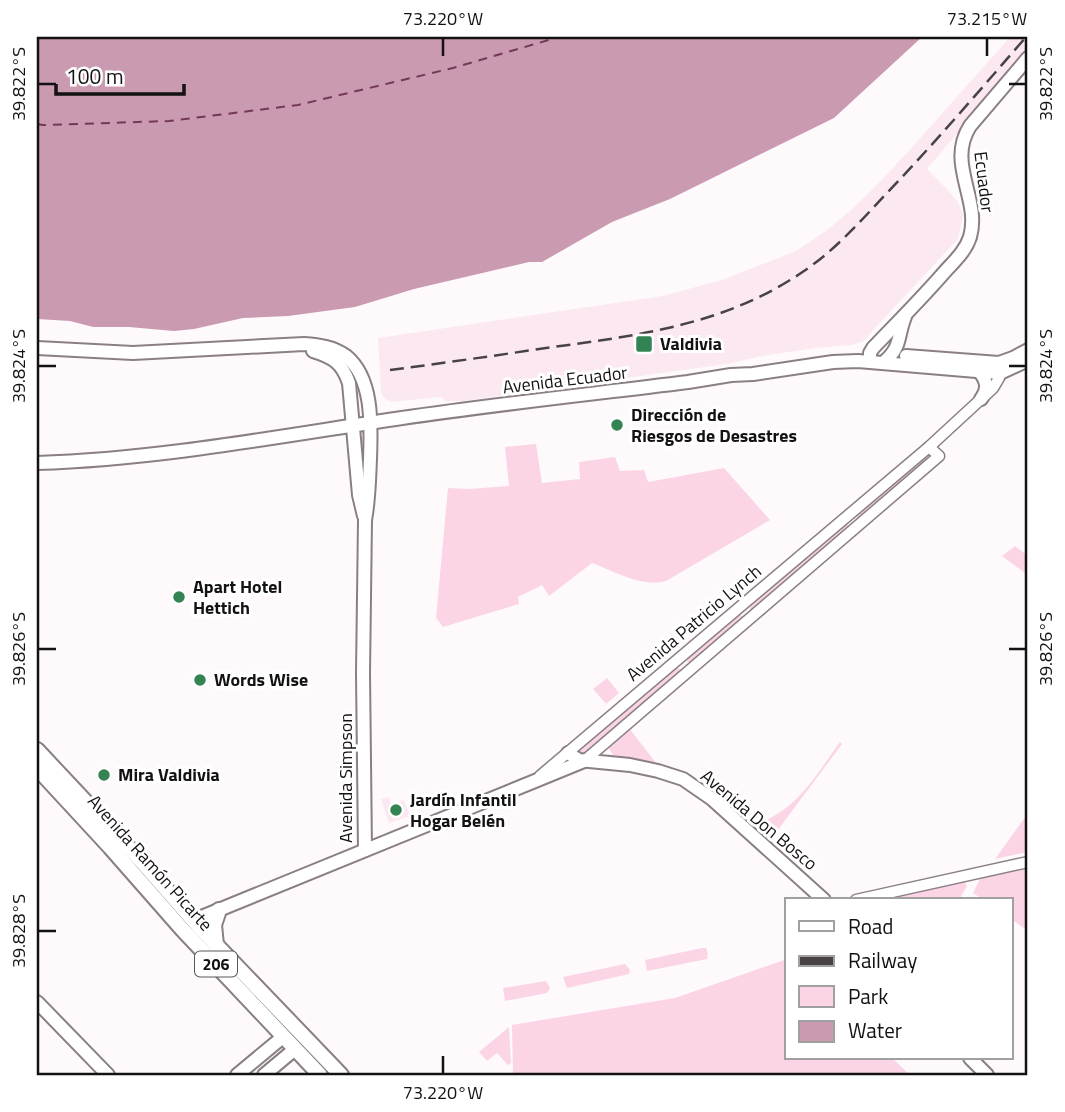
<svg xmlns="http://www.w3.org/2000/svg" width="1065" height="1112" viewBox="0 0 1065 1112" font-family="'Titillium Web',sans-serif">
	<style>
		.built { fill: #fbe8f1 }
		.green { fill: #fbd4e6 }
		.water { fill: #ca9ab1 }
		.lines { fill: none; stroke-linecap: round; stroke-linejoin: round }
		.ferry { stroke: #743859; stroke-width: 2; stroke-dasharray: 9 7; stroke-linecap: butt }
		.minor-casing { stroke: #8a7f84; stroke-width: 13 }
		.major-casing { stroke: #8a7f84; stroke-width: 16 }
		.highway-casing { stroke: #8a7f84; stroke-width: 18 }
		.minor { stroke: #fff; stroke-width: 10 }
		.major { stroke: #fff; stroke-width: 12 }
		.highway { stroke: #fff; stroke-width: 14 }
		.rail { stroke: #474345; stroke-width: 2.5; stroke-dasharray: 14 7; stroke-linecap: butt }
		.ticks { fill: none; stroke: #141112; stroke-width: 2.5 }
		.poi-dot { fill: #348353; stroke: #fff; stroke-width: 2.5 }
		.labels { text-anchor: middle; stroke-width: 6; stroke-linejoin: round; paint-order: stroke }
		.shield { fill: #fff; stroke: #5a5859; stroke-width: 2 }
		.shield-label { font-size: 16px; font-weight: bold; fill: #141112 }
		.street-label { font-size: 18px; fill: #141112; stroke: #fff }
		.poi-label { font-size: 18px; font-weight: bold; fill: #141112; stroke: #fff; text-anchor: start }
		.neatline { fill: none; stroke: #141112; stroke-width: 2.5 }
		.ticks-label { font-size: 18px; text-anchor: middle; fill: #141112 }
	</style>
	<rect width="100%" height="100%" fill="#fefafc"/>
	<g class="built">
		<polygon points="1010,37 1028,37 1028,50 927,169 948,190 958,202 963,215 958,239 862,342 852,345 815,348 762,356 727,364 462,401 446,401 441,397 391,402 384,398 381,392 378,338 663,296 725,279 796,251 826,231 851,210 873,189 906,154"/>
		<polygon points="389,797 391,804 404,800 410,816 389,823 381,799"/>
	</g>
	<g class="green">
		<path d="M536 444 542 483 580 479 579 462 615 457 620 471 644 470 648 482 724 468 770 520 666 581C642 588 614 571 592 563L549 596 542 585 518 597 519 604 443 627 436 618 448 488 468 489 509 486 505 447Z"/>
		<polygon points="925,457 928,460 860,518 856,517 855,515"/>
		<polygon points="845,524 849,526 849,528 752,610 750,609 750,605"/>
		<polygon points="1015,546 1028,556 1028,575 1002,556"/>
		<polygon points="739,615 743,616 740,621 691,662 687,662 688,658"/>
		<polygon points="675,668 678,668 680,669 679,672 584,753 580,754 580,748"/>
		<polygon points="607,678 619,693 606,704 593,689"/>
		<polygon points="629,728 656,763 614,757 607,745"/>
		<path d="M840 742 842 744 774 835 771 837 756 825C767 820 777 815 786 808 808 791 824 764 840 742Z"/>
		<polygon points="1026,816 1028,818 1028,852 995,859"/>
		<polygon points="1028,865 1028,923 1024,928 1011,919 1011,900 984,900 973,893 982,875"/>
		<polygon points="964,881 967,886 959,900 876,900"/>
		<path d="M702 948H706C708 952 708 955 707 959L647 971 645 960Z"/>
		<polygon points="787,959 787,1058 892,1058 910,1075 513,1075 512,1025 675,998"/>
		<polygon points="625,964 630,970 629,974 567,988 563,977"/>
		<polygon points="546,981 550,988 547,993 505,1001 503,988"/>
		<polygon points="509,1027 511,1063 508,1065 497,1053 487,1061 479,1052"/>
	</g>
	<polygon class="water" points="37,37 922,37 834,118 670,199 612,222 542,262 529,262 414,289 355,307 288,316 243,318 194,329 174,331 129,327 93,327 70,321 37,319"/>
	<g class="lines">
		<polyline class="ferry" points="37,124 43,125 169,121 298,105 453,68 559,37"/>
		<defs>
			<g id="minor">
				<polyline points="584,761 939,456 929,447"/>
				<polyline points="540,776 929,447 993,388 999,378 1000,368"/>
				<polyline points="856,900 1028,862"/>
			</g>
			<g id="major">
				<path d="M37 348 133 353 304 344C319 345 334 347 346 356 374 379 371 427 370 459 369 480 369 499 365 520L363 673 365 850"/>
				<path d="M313 351C333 357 342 363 349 383L359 495 364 516"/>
				<polyline points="906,356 999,363 1013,358 1028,350"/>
				<path d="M870 361V353L873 348C896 324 919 301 941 276 951 264 965 253 970 237 981 199 946 164 970 126L1028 58"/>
				<path d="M884 362C902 347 897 336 905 317"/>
				<path d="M979 371C987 381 989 388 981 399"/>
				<path d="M37 463C159 459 281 436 402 418 497 404 592 394 688 382L731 375 753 374 833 362 858 361 1000 373 1028 360"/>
				<polyline points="568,753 579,760 630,765 658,771 683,779 712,799 824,900"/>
				<polyline points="193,920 199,918 584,761"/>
				<polyline points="37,1002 108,1075"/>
				<polyline points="970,1058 987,1075"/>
				<polyline points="237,1075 284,1036"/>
				<polyline points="264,1075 295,1049"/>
			</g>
			<g id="highway">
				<polyline points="37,750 142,862 200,928 341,1075"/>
				<polyline points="37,768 110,847 182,929 320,1075"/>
				<polyline points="216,945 214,925 219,910"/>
			</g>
		</defs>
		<use href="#minor" class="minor-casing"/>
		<use href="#major" class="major-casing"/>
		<use href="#highway" class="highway-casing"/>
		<use href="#minor" class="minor"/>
		<use href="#major" class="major"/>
		<use href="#highway" class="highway"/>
		<path class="rail" d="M390 370C444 363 499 355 553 347 642 335 727 324 804 271 835 250 860 222 885 195 934 144 980 90 1026 37"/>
	</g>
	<path class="ticks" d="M443 38V56M987 38V56M38 84H56M1009 84H1026M38 366H56M1009 366H1026M38 649H56M1009 649H1026M38 931H56M443 1056V1074"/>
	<g class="poi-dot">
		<rect x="635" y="335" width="18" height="18" rx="3.5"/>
		<circle cx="617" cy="425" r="7"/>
		<circle cx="179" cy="597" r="7"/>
		<circle cx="200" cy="680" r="7"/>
		<circle cx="104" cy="775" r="7"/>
		<circle cx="396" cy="810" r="7"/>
	</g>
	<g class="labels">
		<rect class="shield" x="195" y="951.5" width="42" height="25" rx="5"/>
		<g class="shield-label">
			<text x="216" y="970">206</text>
		</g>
		<g class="street-label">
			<text transform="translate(984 182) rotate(83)" y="6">Ecuador</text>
			<text transform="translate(565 380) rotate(-7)" y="6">Avenida Ecuador</text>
			<text transform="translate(694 623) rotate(-40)" y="6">Avenida Patricio Lynch</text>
			<text transform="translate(346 778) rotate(-90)" y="6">Avenida Simpson</text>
			<text transform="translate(759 820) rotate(40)" y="6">Avenida Don Bosco</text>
			<text transform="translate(150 863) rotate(48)" y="6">Avenida Ramón Picarte</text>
		</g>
		<g class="poi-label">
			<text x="660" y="350">Valdivia</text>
			<text x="631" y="421">Dirección de<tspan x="631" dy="21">Riesgos de Desastres</tspan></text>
			<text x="193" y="593">Apart Hotel<tspan x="193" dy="21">Hettich</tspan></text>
			<text x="214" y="686">Words Wise</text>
			<text x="118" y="781">Mira Valdivia</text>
			<text x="410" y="806">Jardín Infantil<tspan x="410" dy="21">Hogar Belén</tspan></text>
		</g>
	</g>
	<rect width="1065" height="1112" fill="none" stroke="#ffffff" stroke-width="77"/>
	<rect x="785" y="898" width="228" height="161" fill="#ffffff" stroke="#a1a0a0" stroke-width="2"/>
	<rect x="799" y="921" width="35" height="10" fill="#ffffff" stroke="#a1a0a0" stroke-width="2"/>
	<text x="848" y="934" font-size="21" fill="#141112">Road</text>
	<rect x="799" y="956" width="35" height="10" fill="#474345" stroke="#a1a0a0" stroke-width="2"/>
	<text x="848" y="968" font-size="21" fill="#141112">Railway</text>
	<rect x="799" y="986" width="35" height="21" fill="#fbd4e6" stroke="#a1a0a0" stroke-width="2"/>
	<text x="848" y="1004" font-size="21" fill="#141112">Park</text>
	<rect x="799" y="1021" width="35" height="21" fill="#ca9ab1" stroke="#a1a0a0" stroke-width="2"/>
	<text x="848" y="1038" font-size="21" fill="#141112">Water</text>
	<path d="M56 84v10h128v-10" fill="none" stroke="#141112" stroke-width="3.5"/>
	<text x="66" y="84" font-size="21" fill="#141112" stroke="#ffffff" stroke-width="5" paint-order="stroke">100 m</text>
	<rect x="38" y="38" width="988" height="1036" class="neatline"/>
	<g class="ticks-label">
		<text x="443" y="25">73.220°W</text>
		<text x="987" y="25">73.215°W</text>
		<text transform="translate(19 84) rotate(-90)" y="6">39.822°S</text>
		<text transform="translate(1046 84) rotate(-90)" y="6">39.822°S</text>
		<text transform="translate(19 366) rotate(-90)" y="6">39.824°S</text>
		<text transform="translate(1046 366) rotate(-90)" y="6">39.824°S</text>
		<text transform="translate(19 649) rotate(-90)" y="6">39.826°S</text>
		<text transform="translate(1046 649) rotate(-90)" y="6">39.826°S</text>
		<text transform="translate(19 931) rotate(-90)" y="6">39.828°S</text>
		<text x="443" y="1099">73.220°W</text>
	</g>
</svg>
